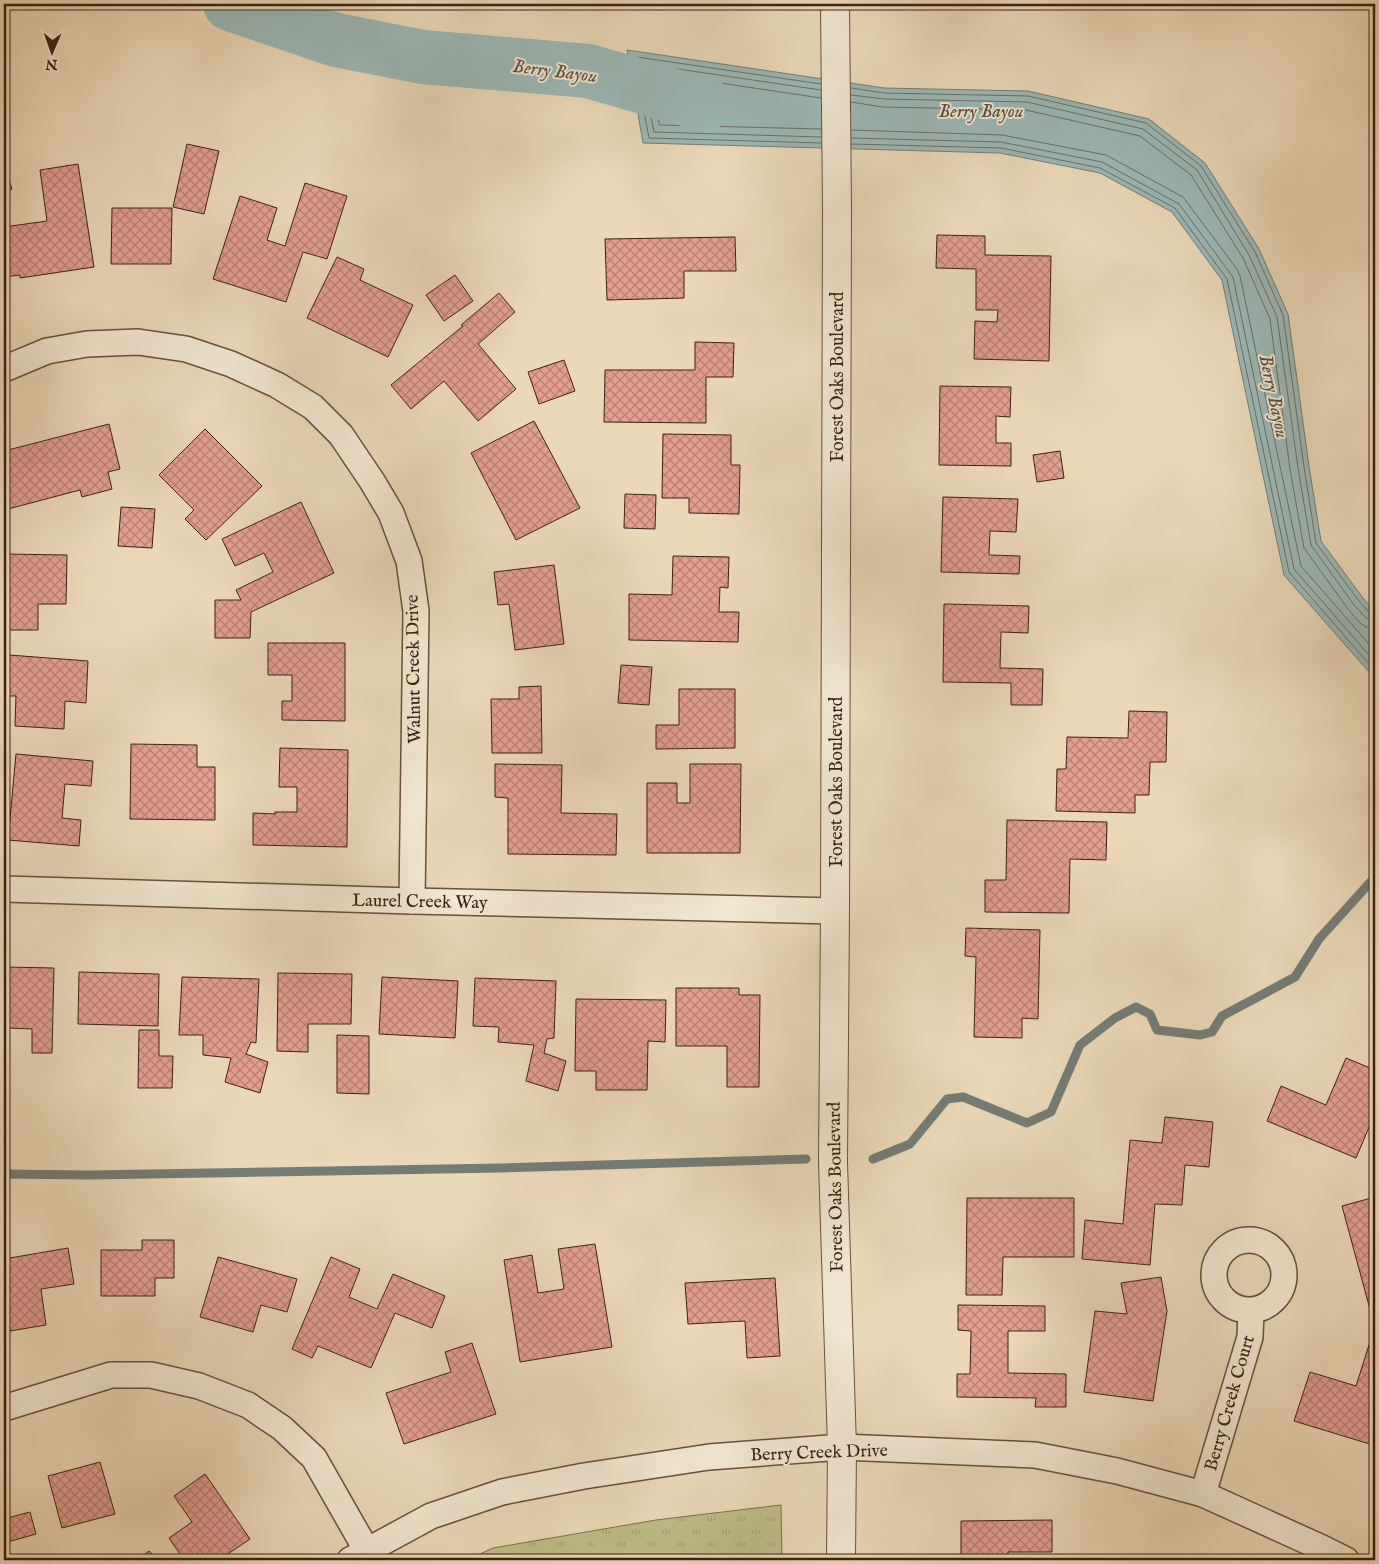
<svg xmlns="http://www.w3.org/2000/svg" width="1379" height="1564" viewBox="0 0 1379 1564" font-family="'IM FELL English',serif">
	<style>
		.grass { fill: url(#grass-tufts); stroke: #7d6f4d }
		.water { fill: #9bb8b6; stroke: #757c74 }
		.lines { fill: none; stroke-linecap: round; stroke-linejoin: round }
		.shore { stroke: #6c6d64; stroke-width: 1 }
		.stream { stroke: #757c74; stroke-width: 9 }
		.river { stroke: #9bb8b6; stroke-width: 54 }
		.building { fill: url(#building-cross-hatch); stroke: #3c2211 }
		.minor-casing { stroke: #68503a; stroke-width: 28 }
		.tertiary-casing { stroke: #68503a; stroke-width: 30 }
		.minor { stroke: #f2e6d0; stroke-width: 25 }
		.tertiary { stroke: #f2e6d0; stroke-width: 28 }
		.labels { text-anchor: middle; stroke-width: 4; stroke-linejoin: round; paint-order: stroke }
		.street-label { font-size: 18px; fill: #3c2211; stroke: #f2e6d0 }
		.water-label { font-size: 19px; font-style: italic; fill: #584f43; stroke: #f2e6d0 }
	</style>
	<defs>
		<pattern id="grass-tufts" width="24" height="20" patternUnits="userSpaceOnUse" patternTransform="scale(1.25)"><rect width="24" height="20" fill="#bebc89"/><path d="M3 7l-1-3M5 7V3M7 7l1-3M15 17l-1-3M17 17v-4M19 17l1-3" fill="none" stroke="#a4a175"/></pattern>
		<pattern id="building-cross-hatch" width="8" height="8" patternUnits="userSpaceOnUse" patternTransform="scale(1.25)"><rect width="8" height="8" fill="#e19e91"/><path d="M0 0l8 8M0 8l8-8" fill="none" stroke="#b88075"/></pattern>
	</defs>
	<rect width="100%" height="100%" fill="#ebd8b7"/>
	<filter id="stains"><feTurbulence type="fractalNoise" baseFrequency=".004" numOctaves="4"/><feColorMatrix values="0 0 0 0 .2 0 0 0 0 .09 0 0 0 0 .02 0 0 0 .5 -.17"/></filter>
	<radialGradient id="worn" r=".72"><stop offset=".6" stop-color="#630" stop-opacity="0"/><stop offset="1" stop-color="#630" stop-opacity=".3"/></radialGradient>
	<polygon class="grass" points="781,1505 782,1560 467,1560 493,1548 656,1520"/>
	<polygon class="water" points="627,50 884,88 1028,91 1149,119 1205,163 1259,249 1288,314 1309,466 1321,541 1363,598 1375,612 1375,679 1284,575 1222,280 1172,212 1100,173 1000,153 643,143"/>
	<g class="lines">
		<g class="shore">
			<polyline points="821,84 637,57 634,59 649,138 821,143"/>
			<polyline points="851,88 884,93 1028,96 1146,123 1201,166 1255,252 1283,315 1304,467 1316,543 1359,601 1370,613 1375,615"/>
			<polyline points="821,90 644,64 641,66 654,132 821,137"/>
			<polyline points="851,95 884,99 1027,102 1143,129 1197,170 1249,255 1277,317 1298,468 1311,545 1354,605 1367,619 1375,621"/>
			<polyline points="821,98 653,73 651,75 659,123 660,125 821,129"/>
			<polyline points="851,102 883,107 1026,110 1140,136 1191,175 1243,258 1270,319 1290,469 1304,548 1348,609 1359,622 1366,627 1375,628"/>
			<polyline points="851,130 1002,135 1106,155 1183,197 1237,269 1240,276 1301,566 1375,651"/>
			<polyline points="851,138 1001,142 1102,162 1179,204 1233,277 1294,569 1375,662"/>
			<polyline points="851,144 1001,148 1100,168 1175,208 1227,279 1289,572 1375,671"/>
		</g>
		<g class="stream">
			<polyline points="873,1159 910,1144 947,1099 963,1097 1027,1123 1051,1112 1080,1045 1115,1018 1136,1007 1150,1014 1157,1030 1200,1035 1212,1032 1222,1016 1295,977 1319,939 1375,877"/>
			<polyline points="4,1174 89,1175 501,1168 806,1159"/>
		</g>
		<polyline class="river" points="230,4 336,40 423,57 588,71 685,99 705,104"/>
	</g>
	<g class="building">
		<polygon points="1260,4 1321,4 1260,9"/>
		<polygon points="187,144 219,151 204,214 173,207"/>
		<polygon points="78,164 94,267 20,278 20,275 4,277 4,227 47,221 40,170"/>
		<polygon points="4,165 12,189 4,192"/>
		<polygon points="305,183 347,196 327,259 303,252 286,302 213,279 240,196 277,208 267,240 285,246"/>
		<polygon points="112,208 172,208 171,264 111,264"/>
		<polygon points="937,235 985,236 985,255 1051,256 1049,361 974,359 975,321 997,322 998,310 976,310 976,269 936,268"/>
		<polygon points="735,237 736,271 684,271 684,298 607,300 605,239"/>
		<polygon points="337,257 364,269 360,280 413,305 388,357 307,318"/>
		<polygon points="455,275 473,301 444,321 426,295"/>
		<polygon points="499,293 515,312 478,344 516,389 478,421 444,381 411,409 391,385 463,326 461,325"/>
		<polygon points="695,342 734,343 733,377 706,377 706,423 604,422 605,370 695,370"/>
		<polygon points="564,360 575,391 539,404 528,372"/>
		<polygon points="940,386 1011,387 1010,417 996,416 996,443 1011,443 1011,466 939,465"/>
		<polygon points="534,421 580,508 516,540 471,453"/>
		<polygon points="109,424 120,469 108,472 112,489 82,497 80,490 8,509 4,494 4,451"/>
		<polygon points="205,429 262,486 206,540 185,519 194,510 159,475"/>
		<polygon points="663,434 731,435 731,465 740,465 739,514 689,513 689,498 662,498"/>
		<polygon points="1060,451 1064,478 1037,482 1033,455"/>
		<polygon points="625,494 656,495 655,529 624,528"/>
		<polygon points="943,497 1018,499 1016,532 990,531 989,555 1020,556 1019,574 941,572"/>
		<polygon points="301,502 334,573 251,612 250,638 215,638 215,600 241,600 236,590 273,572 264,553 235,566 222,539"/>
		<polygon points="121,507 155,509 152,548 118,546"/>
		<polygon points="4,554 67,555 66,604 38,604 38,630 4,630"/>
		<polygon points="673,556 729,557 728,588 720,587 719,612 739,612 738,642 629,640 629,594 672,595"/>
		<polygon points="554,565 564,644 515,650 509,604 498,605 494,572"/>
		<polygon points="944,604 1029,606 1028,633 1001,632 1000,668 1043,669 1042,705 1011,705 1011,683 943,682"/>
		<polygon points="268,643 345,643 345,721 282,720 282,701 292,701 292,675 268,675"/>
		<polygon points="9,655 88,661 86,703 65,701 64,729 15,726 16,696 7,696"/>
		<polygon points="621,665 652,667 649,705 618,703"/>
		<polygon points="541,686 542,753 492,753 491,699 519,699 519,687"/>
		<polygon points="679,689 735,689 735,748 656,749 656,725 679,725"/>
		<polygon points="1129,711 1167,712 1166,762 1150,762 1149,795 1135,795 1135,813 1056,811 1057,769 1066,769 1067,737 1128,738"/>
		<polygon points="131,744 197,745 197,767 215,767 215,820 130,819"/>
		<polygon points="280,748 348,750 347,847 253,845 253,813 275,814 275,812 297,812 297,787 279,787"/>
		<polygon points="16,754 93,761 91,786 65,784 62,818 81,820 79,846 8,840"/>
		<polygon points="495,764 562,765 561,813 617,814 616,855 508,854 508,798 495,797"/>
		<polygon points="690,764 741,764 740,853 647,853 647,783 677,783 677,803 690,803"/>
		<polygon points="1007,820 1107,822 1106,860 1070,859 1069,913 985,912 985,880 1006,880"/>
		<polygon points="966,928 1040,930 1038,1019 1022,1018 1022,1038 974,1037 976,957 965,956"/>
		<polygon points="4,967 54,968 52,1053 32,1053 32,1029 8,1028 8,1044 4,1044"/>
		<polygon points="79,972 159,974 158,1026 78,1024"/>
		<polygon points="278,973 352,974 351,1024 308,1024 308,1052 277,1051"/>
		<polygon points="182,977 259,979 256,1043 251,1042 246,1054 268,1062 260,1093 225,1082 231,1058 203,1055 203,1035 179,1035"/>
		<polygon points="382,977 458,981 455,1038 379,1034"/>
		<polygon points="475,978 556,981 554,1038 547,1039 544,1053 566,1061 558,1091 526,1081 534,1045 498,1042 499,1027 473,1026"/>
		<polygon points="676,988 739,988 739,995 760,995 759,1087 727,1087 727,1046 676,1046"/>
		<polygon points="576,999 666,1000 665,1042 648,1041 647,1090 596,1090 596,1071 575,1071"/>
		<polygon points="139,1030 159,1030 159,1056 173,1056 172,1088 138,1088"/>
		<polygon points="337,1035 369,1036 369,1094 337,1093"/>
		<polygon points="1346,1058 1375,1070 1375,1113 1356,1158 1267,1121 1281,1086 1326,1105"/>
		<polygon points="1165,1117 1213,1122 1209,1167 1185,1165 1182,1205 1155,1204 1150,1265 1082,1259 1085,1220 1123,1224 1130,1140 1162,1143"/>
		<polygon points="1375,1197 1375,1312 1371,1313 1342,1206"/>
		<polygon points="967,1198 1074,1198 1074,1257 1003,1257 1002,1295 966,1295"/>
		<polygon points="142,1240 174,1240 174,1278 155,1278 155,1296 101,1296 101,1250 142,1250"/>
		<polygon points="595,1244 612,1347 520,1362 504,1260 532,1255 538,1293 564,1289 558,1249"/>
		<polygon points="68,1248 74,1284 41,1289 46,1325 10,1331 4,1290 4,1259"/>
		<polygon points="218,1257 297,1279 287,1312 261,1305 253,1332 200,1317"/>
		<polygon points="331,1257 360,1269 349,1297 377,1309 393,1274 445,1296 432,1328 395,1313 371,1368 318,1346 312,1358 292,1349"/>
		<polygon points="1161,1277 1167,1311 1153,1401 1084,1392 1095,1311 1127,1314 1121,1283"/>
		<polygon points="775,1278 780,1356 747,1358 745,1321 688,1324 685,1283"/>
		<polygon points="958,1305 1045,1306 1045,1331 1008,1331 1008,1373 1066,1374 1066,1407 1035,1407 1036,1398 957,1397 957,1374 970,1374 971,1331 958,1330"/>
		<polygon points="1375,1326 1375,1439 1373,1445 1294,1421 1310,1372 1356,1386"/>
		<polygon points="472,1343 496,1414 404,1444 386,1393 451,1372 445,1352"/>
		<polygon points="100,1462 115,1514 62,1528 48,1476"/>
		<polygon points="205,1474 250,1539 219,1560 184,1560 169,1538 192,1522 174,1496"/>
		<polygon points="30,1512 36,1534 4,1543 4,1519"/>
		<polygon points="1052,1520 1052,1552 1008,1552 1008,1560 961,1560 961,1521"/>
		<polygon points="149,1551 158,1560 138,1560"/>
	</g>
	<g class="lines">
		<defs>
			<g id="minor">
				<polyline points="4,369 47,351 87,344 138,342 186,349 231,364 277,385 313,407 341,435 372,481 391,513 409,561 416,611 412,901"/>
				<polyline points="4,889 412,901 835,911"/>
				<circle cx="1249" cy="1275" r="35"/>
				<polyline points="4,1408 111,1375 151,1375 199,1386 248,1405 282,1428 314,1458 367,1551"/>
				<polyline points="1203,1494 1250,1337 1251,1311"/>
				<polyline points="350,1560 431,1516 502,1492 584,1476 709,1457 842,1447 1035,1455 1117,1471 1203,1494 1322,1548 1346,1560"/>
			</g>
			<polyline id="tertiary" points="835,4 837,210 835,911 833,1162 842,1447 841,1560"/>
		</defs>
		<use href="#minor" class="minor-casing"/>
		<use href="#tertiary" class="tertiary-casing"/>
		<use href="#minor" class="minor"/>
		<use href="#tertiary" class="tertiary"/>
	</g>
	<g class="labels">
		<g class="street-label">
			<text transform="translate(837 377) rotate(-90)" y="6">Forest Oaks Boulevard</text>
			<text transform="translate(413 669) rotate(-91)" y="6">Walnut Creek Drive</text>
			<text transform="translate(836 782) rotate(-90)" y="6">Forest Oaks Boulevard</text>
			<text transform="translate(420 901) rotate(1)" y="6">Laurel Creek Way</text>
			<text transform="translate(835 1187) rotate(-91)" y="6">Forest Oaks Boulevard</text>
			<text transform="translate(1229 1403) rotate(-74)" y="6">Berry Creek Court</text>
			<text transform="translate(819 1452) rotate(-2)" y="6">Berry Creek Drive</text>
		</g>
		<g class="water-label">
			<text transform="translate(555 70) rotate(7)" y="7">Berry Bayou</text>
			<text x="981" y="117">Berry Bayou</text>
			<text transform="translate(1275 396) rotate(78)" y="7">Berry Bayou</text>
		</g>
	</g>
	<rect width="1379" height="1564" fill="none" stroke="#ebd8b7" stroke-width="20"/>
	<rect x="5" y="5" width="1369" height="1554" fill="none" stroke="#3c2211" stroke-width="2.5"/>
	<rect x="10" y="10" width="1359" height="1544" fill="none" stroke="#3c2211"/>
	<g transform="translate(52 52) rotate(182)" stroke="#f2e6d0" stroke-width="4" paint-order="stroke">
	<path d="M0-4L9 19L0 12L-9 19Z" fill="#3c2211"/>
	<text y="-8" font-size="14" font-weight="bold" text-anchor="middle" fill="#3c2211">N</text>
	</g>
	<rect width="100%" height="100%" filter="url(#stains)"/>
	<rect width="100%" height="100%" fill="url(#worn)"/>
</svg>
